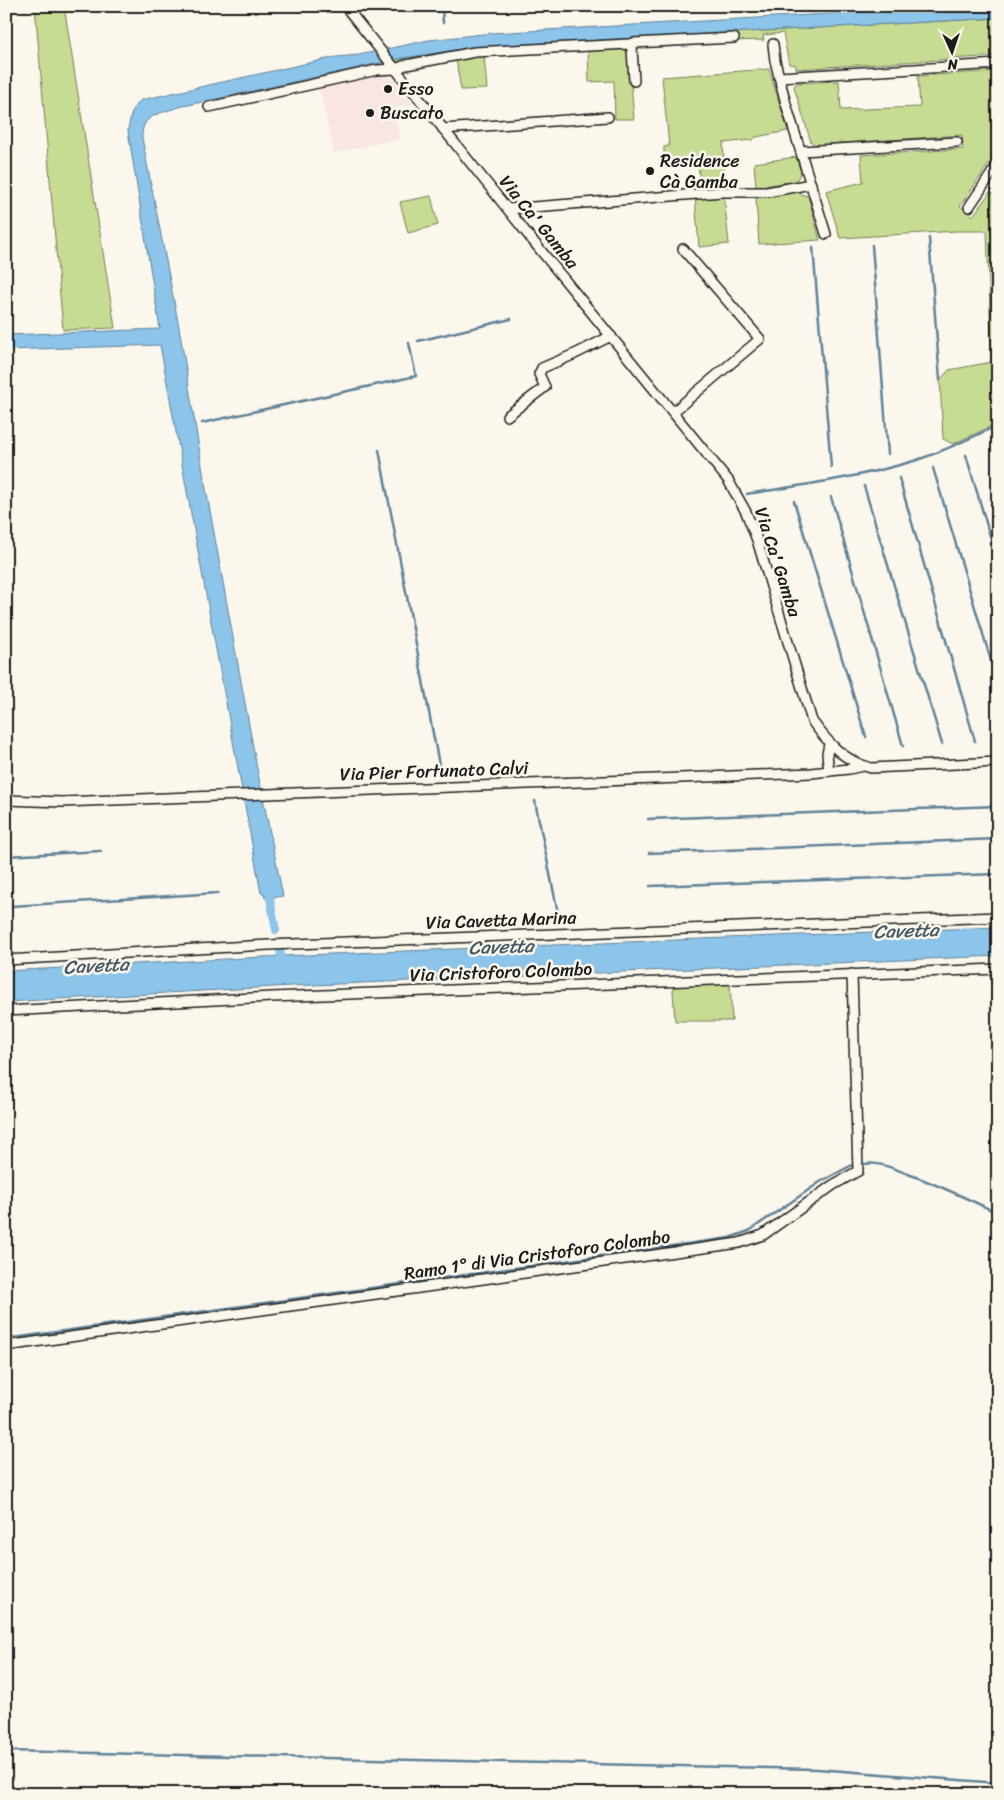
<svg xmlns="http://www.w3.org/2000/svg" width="1004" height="1800" viewBox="0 0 1004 1800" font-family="Sriracha,sans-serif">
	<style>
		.built { fill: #f8e5e4 }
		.green { fill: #c7dc92; stroke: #727c57 }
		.water { fill: #8cc4ea; stroke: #5f8198 }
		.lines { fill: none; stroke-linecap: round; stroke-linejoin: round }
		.stream { stroke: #5f8198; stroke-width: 2.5 }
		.canal { stroke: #8cc4ea; stroke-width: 8 }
		.minor-casing { stroke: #1c1c1c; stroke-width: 12 }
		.minor { stroke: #fbf7ec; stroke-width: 9 }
		.poi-dot { fill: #1c1c1c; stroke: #fbf7ec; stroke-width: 2 }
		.labels { text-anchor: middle; stroke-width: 5; stroke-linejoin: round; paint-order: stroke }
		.poi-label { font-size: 18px; fill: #1c1c1c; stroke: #fbf7ec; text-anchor: start }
		.street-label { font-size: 18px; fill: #1c1c1c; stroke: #fbf7ec }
		.water-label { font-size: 19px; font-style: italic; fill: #435764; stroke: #fbf7ec }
	</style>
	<rect width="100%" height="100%" fill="#fbf7ec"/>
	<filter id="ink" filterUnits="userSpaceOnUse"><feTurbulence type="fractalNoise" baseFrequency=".02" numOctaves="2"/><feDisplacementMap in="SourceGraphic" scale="10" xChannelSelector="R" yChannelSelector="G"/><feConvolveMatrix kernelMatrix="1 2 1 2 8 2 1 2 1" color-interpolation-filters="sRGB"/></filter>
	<g filter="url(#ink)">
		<polygon class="built" points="382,72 387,72 413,104 393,108 400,139 334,153 319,87"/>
		<g class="green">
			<polygon points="35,6 64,6 115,328 63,330"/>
			<polygon points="998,18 998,56 796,69 796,65 789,64 783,33 763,35 764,40 560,46 399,65 395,60 477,47"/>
			<polygon points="628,47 634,119 615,119 614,81 589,82 588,50"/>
			<polygon points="484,56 487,89 461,90 456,59"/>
			<polygon points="769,69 788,131 756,137 752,140 723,143 725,189 700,189 698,159 664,162 664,147 669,146 662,77"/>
			<polygon points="998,71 998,151 960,206 973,216 990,192 998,197 998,423 953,444 943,439 940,380 949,370 992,362 987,231 957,231 840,238 826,191 863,182 861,155 963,149 962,135 815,145 811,142 794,87 796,83 839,81 841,110 920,107 918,76"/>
			<polygon points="796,157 801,172 796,181 756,187 754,163"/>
			<polygon points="799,191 800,194 808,196 820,240 759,244 756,198"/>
			<polygon points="431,196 438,225 408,233 400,202"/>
			<polygon points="724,196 729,244 699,247 695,198"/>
			<polygon points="730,983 732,1021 675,1021 673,991 674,985"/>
		</g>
		<g class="water">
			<path d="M968 6H998V18L477 47 403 58 179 107C160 114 141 114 142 138L179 327 204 478 257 769 283 896 265 898 264 893H261L160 345 6 350V335L160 329 128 131C130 118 131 109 141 100L336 57 359 55 429 40 492 33Z"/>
			<polygon points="998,927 998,956 291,986 6,1002 6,971 281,956"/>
		</g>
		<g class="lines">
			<g class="stream">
				<polyline points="442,6 443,23"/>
				<polyline points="929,238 940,380"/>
				<polyline points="872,245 888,454"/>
				<polyline points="813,247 831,467"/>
				<polyline points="418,341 511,319"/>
				<polyline points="202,423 416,376 409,343"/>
				<polyline points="997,437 998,438"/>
				<polyline points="379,450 440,770"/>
				<polyline points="966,455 998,563"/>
				<polyline points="933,468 998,684"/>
				<polyline points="899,478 975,741"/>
				<polyline points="864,486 942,744"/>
				<path d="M747 494C804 485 862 477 917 460 945 451 971 438 998 425"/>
				<polyline points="831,497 903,746"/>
				<polyline points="794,501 866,737"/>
				<polyline points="535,801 558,913"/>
				<polyline points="648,819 998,806"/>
				<polyline points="649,853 997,839"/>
				<polyline points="6,856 101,851"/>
				<polyline points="650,886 998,874"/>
				<polyline points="12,906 218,893"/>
				<path d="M864 1164C881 1162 892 1168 908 1174 939 1185 968 1199 998 1213"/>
				<polyline points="6,1339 729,1238 749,1231 820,1182 852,1165"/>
				<polyline points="6,1751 817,1769 998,1783"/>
			</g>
			<g class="canal">
				<polyline points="268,888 276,930"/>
				<polyline points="279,965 281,956 280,949"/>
			</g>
			<defs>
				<g id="minor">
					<path d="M345 6 533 241 728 480 746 512 757 540 812 721C828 743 844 761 871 768L998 762"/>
					<polyline points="773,44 775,61 786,104 826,234"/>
					<polyline points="630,45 633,43 734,38"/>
					<polyline points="779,77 998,64"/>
					<polyline points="209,107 377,70 395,69 406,65 475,52 629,44 632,49 634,81"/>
					<polyline points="443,129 608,117"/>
					<polyline points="801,151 957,142"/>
					<polyline points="969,207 998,164"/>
					<polyline points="508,209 722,192 767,192 811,184"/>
					<polyline points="673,412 760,339 683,249"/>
					<polyline points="507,416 545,387 539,374 542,368 575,354 611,336"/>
					<polyline points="829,744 827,754 829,771"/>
					<polyline points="6,800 62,802 811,773 849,769 863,766"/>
					<polyline points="6,960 268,945 998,917"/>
					<polyline points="6,1011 272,997 998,969"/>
					<polyline points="6,1346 739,1243 763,1235 833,1185 858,1171 852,974"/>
				</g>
			</defs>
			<use href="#minor" class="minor-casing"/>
			<use href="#minor" class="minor"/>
		</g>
	</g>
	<g class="poi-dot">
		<circle cx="388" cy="89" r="5"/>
		<circle cx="370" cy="113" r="5"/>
		<circle cx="650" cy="171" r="5"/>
	</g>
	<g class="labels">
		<g class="poi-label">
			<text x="398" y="95">Esso</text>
			<text x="380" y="119">Buscato</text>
			<text x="660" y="167">Residence<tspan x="660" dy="21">Cà Gamba</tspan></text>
		</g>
		<g class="street-label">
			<text transform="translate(539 222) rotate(51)" y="6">Via Ca' Gamba</text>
			<text transform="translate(778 562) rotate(72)" y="6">Via Ca' Gamba</text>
			<text transform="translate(434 771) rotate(-2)" y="6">Via Pier Fortunato Calvi</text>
			<text transform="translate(501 920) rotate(-2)" y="6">Via Cavetta Marina</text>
			<text transform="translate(501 972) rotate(-2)" y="6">Via Cristoforo Colombo</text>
			<text transform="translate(537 1255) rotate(-8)" y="6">Ramo 1° di Via Cristoforo Colombo</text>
		</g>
		<g class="water-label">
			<text transform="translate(906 930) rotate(-2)" y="7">Cavetta</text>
			<text transform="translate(501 946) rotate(-2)" y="7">Cavetta</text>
			<text transform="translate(96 965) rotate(-3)" y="7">Cavetta</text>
		</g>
	</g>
	<rect width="1004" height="1800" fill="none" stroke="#fbf7ec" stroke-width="25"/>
	<rect x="12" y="12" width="979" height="1775" fill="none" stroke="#1c1c1c" stroke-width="2" filter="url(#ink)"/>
	<g transform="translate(952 52) rotate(177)" stroke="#fbf7ec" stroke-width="4" paint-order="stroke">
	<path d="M0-4L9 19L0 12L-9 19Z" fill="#1c1c1c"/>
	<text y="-8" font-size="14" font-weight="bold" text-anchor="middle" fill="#1c1c1c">N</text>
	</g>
</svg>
